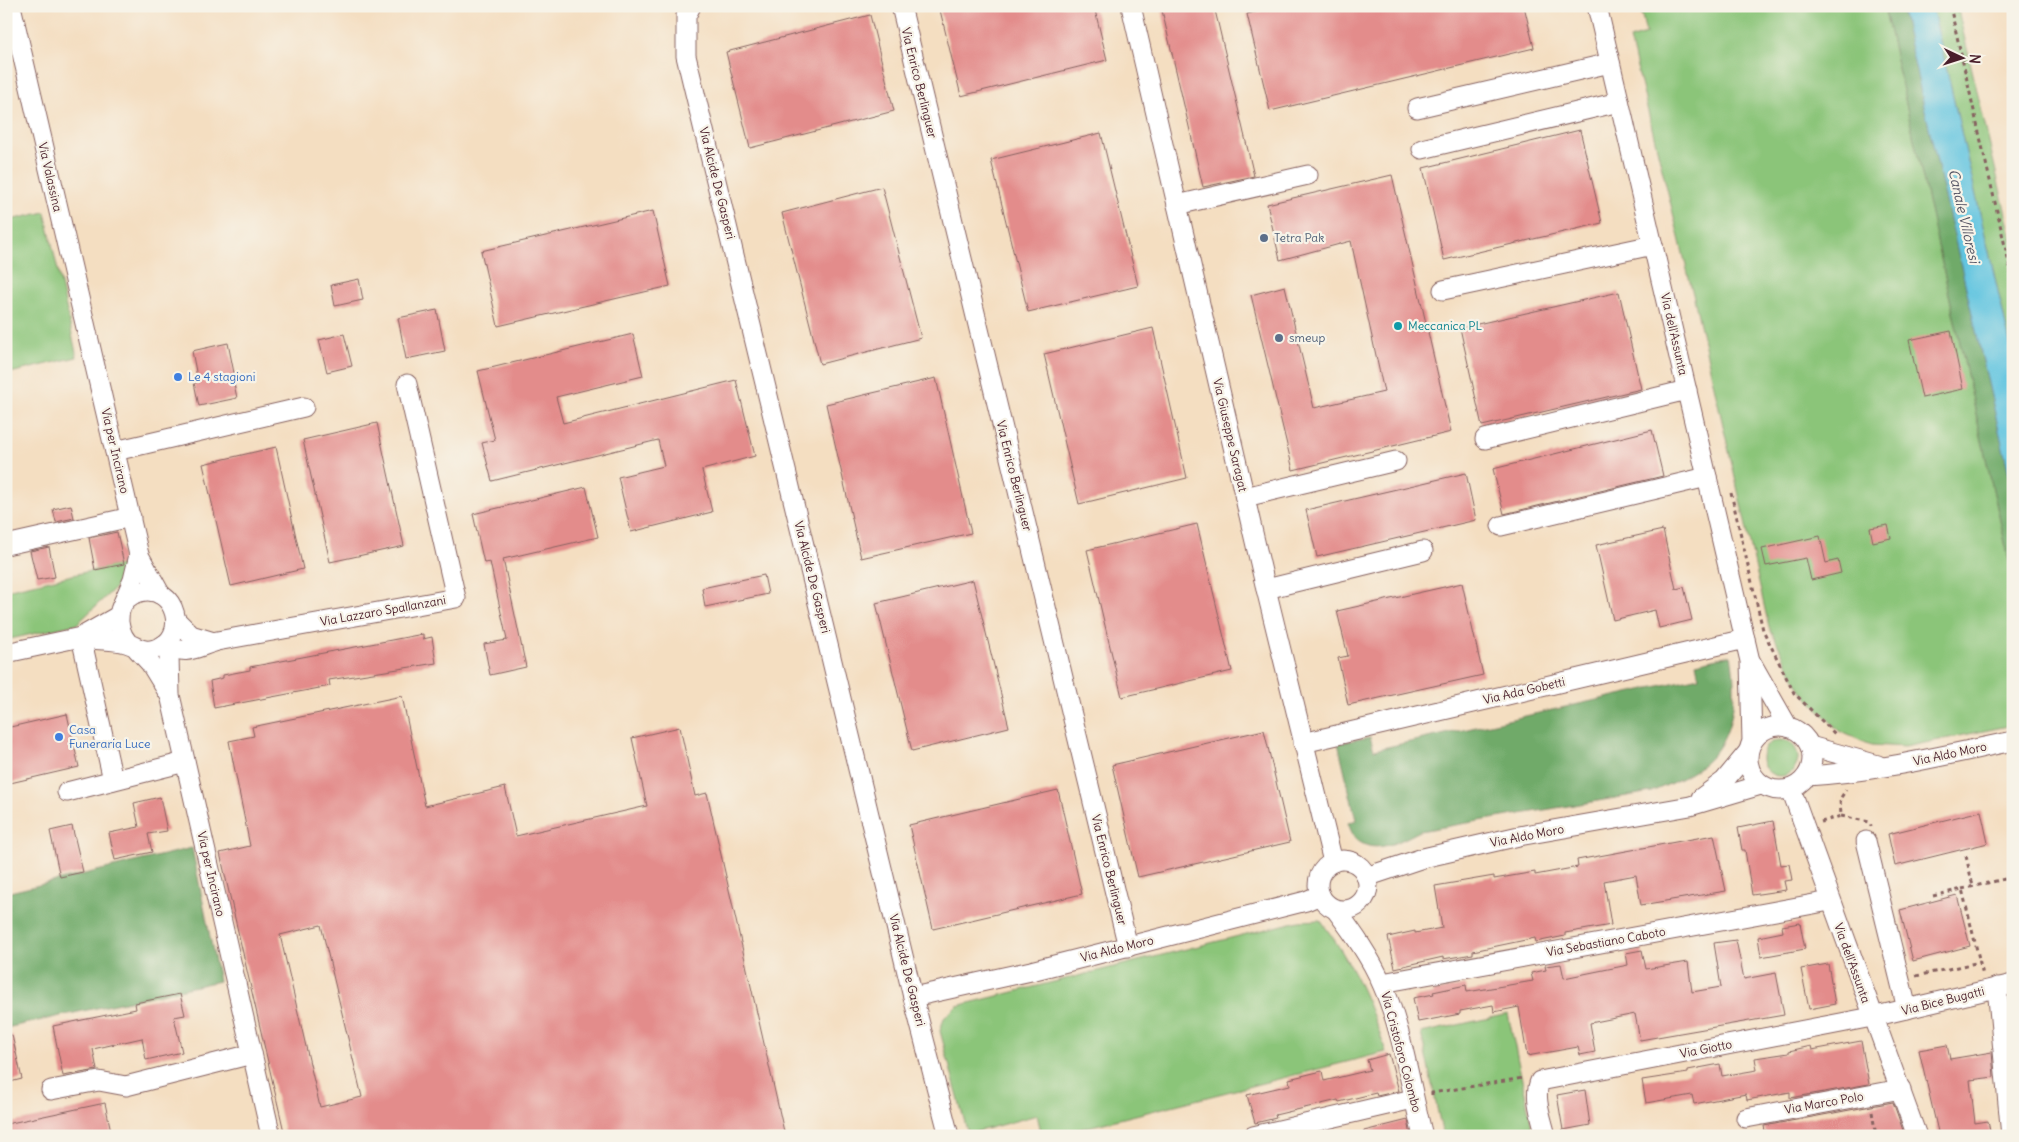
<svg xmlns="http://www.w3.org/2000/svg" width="2019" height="1142" viewBox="0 0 2019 1142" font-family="Delius,sans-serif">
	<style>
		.green { fill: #8bc579; stroke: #6a7252 }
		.forest { fill: #70aa69; stroke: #5d644a }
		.water { fill: #62c5e0; stroke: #567286 }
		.building { fill: #e38c8b; fill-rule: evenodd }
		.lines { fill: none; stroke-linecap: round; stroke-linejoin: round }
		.minor-casing { stroke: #866260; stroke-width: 21 }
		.path { stroke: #866260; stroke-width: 3; stroke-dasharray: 4 4; stroke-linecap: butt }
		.minor { stroke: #fff; stroke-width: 19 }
		.service-dot { fill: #5c6f8a; stroke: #f7f3e8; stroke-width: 2 }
		.culture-dot { fill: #0f9aa8; stroke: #f7f3e8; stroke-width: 2 }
		.shop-dot { fill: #3f7fe0; stroke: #f7f3e8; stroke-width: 2 }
		.labels { text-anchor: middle; stroke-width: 4.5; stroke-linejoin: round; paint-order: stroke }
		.street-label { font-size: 12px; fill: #4a1f2b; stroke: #f7f3e8 }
		.service-label { font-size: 12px; fill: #4e5e75; stroke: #f7f3e8; text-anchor: start }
		.culture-label { font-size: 12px; fill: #0d838f; stroke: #f7f3e8; text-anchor: start }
		.shop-label { font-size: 12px; fill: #366cbe; stroke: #f7f3e8; text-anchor: start }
		.water-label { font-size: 14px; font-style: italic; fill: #515161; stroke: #f7f3e8 }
	</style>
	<rect width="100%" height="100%" fill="#f7f3e8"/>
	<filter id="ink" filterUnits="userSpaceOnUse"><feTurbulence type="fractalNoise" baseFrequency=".02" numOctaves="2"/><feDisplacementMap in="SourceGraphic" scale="10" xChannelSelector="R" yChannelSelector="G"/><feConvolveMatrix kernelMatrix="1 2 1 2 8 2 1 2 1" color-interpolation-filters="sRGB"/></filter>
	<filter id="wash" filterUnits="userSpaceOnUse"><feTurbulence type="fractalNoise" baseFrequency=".0096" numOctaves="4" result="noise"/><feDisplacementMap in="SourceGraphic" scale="20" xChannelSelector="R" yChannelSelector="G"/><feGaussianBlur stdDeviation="1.12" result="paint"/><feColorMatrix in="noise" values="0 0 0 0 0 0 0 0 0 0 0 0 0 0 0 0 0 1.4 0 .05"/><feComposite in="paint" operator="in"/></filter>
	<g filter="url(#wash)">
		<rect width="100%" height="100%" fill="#f4dec1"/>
		<g class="green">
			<polygon points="1640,6 1884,6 2013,578 2013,725 1905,747 1871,745 1839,731 1800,689 1769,627 1694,298 1630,39 1646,34"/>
			<polygon points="1932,6 1957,6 2013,244 2013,356"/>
			<polygon points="45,212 77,357 6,374 6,221"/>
			<polygon points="126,563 118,585 77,624 6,640 6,590"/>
			<circle cx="1780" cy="758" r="18"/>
			<path d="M1320 920C1352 961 1370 1004 1386 1052L1052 1136H1042L1037 1115 968 1134 940 1031 944 1018 957 1006 1299 921Z"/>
			<polygon points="1508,1014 1534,1136 1443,1136 1421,1033"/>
		</g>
		<g class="forest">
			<polygon points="1884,6 1901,6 2013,491 2013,578"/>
			<path d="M1731 655C1737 688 1736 731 1711 757 1695 774 1672 783 1651 792L1420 831C1402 840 1376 856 1357 840 1353 837 1350 828 1348 823L1356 820 1338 743 1370 737 1374 750 1699 677 1696 663Z"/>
			<polygon points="192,848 219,981 6,1028 6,893"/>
		</g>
		<polygon class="water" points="1901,6 1932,6 2013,356 2013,491"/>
		<g id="blocks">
			<g class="building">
				<polygon points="939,6 1094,6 1107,60 961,96"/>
				<polygon points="1161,6 1214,6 1254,176 1203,187"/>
				<polygon points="1280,6 1524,6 1534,48 1270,111 1247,14"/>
				<polygon points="870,15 894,111 750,148 726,52"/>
				<polygon points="1580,130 1602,223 1444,260 1423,168"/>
				<polygon points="1101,133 1138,286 1028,312 991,160"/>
				<polygon points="1392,175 1451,432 1293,470 1251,295 1285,286 1314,408 1384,392 1351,241 1280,260 1267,204"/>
				<polygon points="882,187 921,338 820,364 782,213"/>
				<polygon points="653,211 670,286 498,326 481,251"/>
				<polygon points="359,279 363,300 335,306 331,285"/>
				<polygon points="1619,292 1641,389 1482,426 1460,328"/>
				<polygon points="437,310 445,351 406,359 398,318"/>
				<polygon points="1153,328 1187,478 1079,504 1044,354"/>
				<polygon points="1951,331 1963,389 1922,398 1909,340"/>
				<polygon points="344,334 352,366 327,372 319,340"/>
				<polygon points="633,334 643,376 556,397 563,423 736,380 755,456 702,470 712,512 631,532 618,477 664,466 658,440 492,481 482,443 495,440 478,371"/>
				<polygon points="228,343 236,383 234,384 237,398 199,406 194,383 198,382 192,351"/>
				<polygon points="936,378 971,533 861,558 826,404"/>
				<polygon points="377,423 404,546 330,562 303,440"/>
				<polygon points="1652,430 1663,476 1504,514 1493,469"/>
				<polygon points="276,447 303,569 231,586 203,464"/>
				<polygon points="1466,473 1476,520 1317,557 1306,510"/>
				<polygon points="586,487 598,537 503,559 526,667 490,675 484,644 507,640 490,562 484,563 473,514"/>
				<polygon points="71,505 74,518 56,522 53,509"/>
				<polygon points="1197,524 1232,671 1122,697 1087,550"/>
				<polygon points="1888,525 1891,538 1873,542 1870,528"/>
				<polygon points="1663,530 1676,589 1684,587 1692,620 1659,628 1655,610 1613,620 1596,545"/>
				<polygon points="117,532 124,564 95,570 89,538"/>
				<polygon points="1820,536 1826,563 1838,560 1841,573 1811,580 1806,558 1766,566 1762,549"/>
				<polygon points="49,547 55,577 37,580 30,551"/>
				<polygon points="764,575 768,594 705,607 702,588"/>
				<polygon points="973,580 1009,727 912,751 876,603"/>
				<polygon points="1462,583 1483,675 1348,705 1338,658 1348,656 1337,611"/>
				<polygon points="423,634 423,639 432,637 436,663 329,680 330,686 214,708 210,681 223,678 223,675 250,670 250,667"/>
				<path d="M402 696 425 806 505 787 516 836 647 806 632 738 680 727 695 796 707 793 785 1136H285L220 853 250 846 229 741 254 736 252 727ZM321 925 362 1097 320 1107 280 935Z"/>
				<polygon points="67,714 79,767 6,784 6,728"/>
				<polygon points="1264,730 1290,842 1138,877 1112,765"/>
				<polygon points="1058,790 1082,894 933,929 909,825"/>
				<polygon points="160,797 167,831 148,834 152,852 115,860 109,833 139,827 134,803"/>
				<polygon points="1981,811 1988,843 1895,866 1888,834"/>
				<polygon points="1773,821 1781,865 1789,864 1792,880 1784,881 1786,890 1752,895 1745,850 1742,850 1738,828"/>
				<polygon points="72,826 83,872 60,877 50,831"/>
				<polygon points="1714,835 1726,891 1641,905 1636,875 1604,881 1611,925 1565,933 1565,936 1536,942 1535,938 1473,951 1473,954 1443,959 1443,957 1395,968 1388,937 1415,931 1415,933 1442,928 1435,886 1494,876 1494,879 1535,872 1535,875 1578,867 1577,860"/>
				<polygon points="1957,895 1970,946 1913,961 1900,910"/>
				<polygon points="1800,923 1805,949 1761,957 1758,937 1783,932 1782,926"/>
				<polygon points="1736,940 1744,979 1776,973 1784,1015 1640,1040 1635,1014 1590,1023 1595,1052 1580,1055 1578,1047 1527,1056 1519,1007 1494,1012 1493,1005 1460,1011 1460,1014 1418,1022 1413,998 1434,994 1433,992 1466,985 1467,992 1533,981 1531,973 1546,970 1545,966 1561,964 1564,978 1628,965 1626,953 1642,950 1646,969 1688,962 1692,992 1721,987 1714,943"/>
				<polygon points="1828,964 1835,1004 1809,1009 1801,969"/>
				<polygon points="180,994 185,1015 174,1017 182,1052 146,1060 142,1038 93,1049 97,1070 63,1076 53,1026 136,1009 135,1003"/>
				<polygon points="12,1035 22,1079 6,1083 6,1036"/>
				<polygon points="1861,1041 1869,1084 1790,1098 1790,1092 1747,1100 1746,1094 1694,1104 1692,1095 1646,1103 1642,1080 1688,1073 1688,1070 1720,1064 1722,1076 1757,1070 1755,1058 1789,1053 1789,1051 1811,1046 1812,1050"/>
				<polygon points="1947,1045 1950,1059 1992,1052 1994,1077 1970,1080 1975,1123 1988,1121 1991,1136 1939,1136 1919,1050"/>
				<polygon points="1389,1054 1399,1091 1377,1096 1376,1093 1339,1102 1338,1100 1275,1115 1276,1118 1255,1123 1247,1095 1290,1085 1289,1079 1322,1071 1324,1081 1370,1070 1367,1060"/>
				<polygon points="1585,1090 1590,1125 1563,1130 1557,1095"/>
				<polygon points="1893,1102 1905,1136 1766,1136 1764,1126"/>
				<polygon points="105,1103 112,1136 6,1136 6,1124"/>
				<polygon points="1408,1120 1411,1136 1364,1136 1364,1131"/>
			</g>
		</g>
	</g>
	<g filter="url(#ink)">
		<use href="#blocks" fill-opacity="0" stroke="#866260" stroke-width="1"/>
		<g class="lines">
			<defs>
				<g id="minor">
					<polyline points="11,6 139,555 161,595"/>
					<polyline points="691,6 686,16 686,56 913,997 949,1136"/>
					<polyline points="901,6 1128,947"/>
					<polyline points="1131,6 1266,589 1333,862"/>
					<polyline points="1597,6 1750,661 1752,742"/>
					<polyline points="1417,108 1610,63"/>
					<polyline points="1422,149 1619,102"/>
					<polyline points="1177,205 1308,175"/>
					<polyline points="1443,290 1653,245"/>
					<polyline points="1485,439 1687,390"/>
					<polyline points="115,451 304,407"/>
					<polyline points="1245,497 1396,461"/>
					<polyline points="1501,526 1707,477"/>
					<polyline points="6,545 131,517"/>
					<polyline points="1266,589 1423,551"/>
					<polyline points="123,603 133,580 139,555"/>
					<polyline points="177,621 191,635 214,642"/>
					<path d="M81 637C96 641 112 639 126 643 137 646 143 653 155 649 191 639 176 583 140 592 115 598 114 626 128 643"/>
					<polyline points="81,637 113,780"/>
					<path d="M164 645C189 656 194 648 217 641L456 598 407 384"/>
					<polyline points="164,645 169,656 170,695 271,1136"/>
					<polyline points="137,649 150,663 169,694"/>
					<polyline points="6,653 81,637 118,616"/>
					<polyline points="1751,662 1788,727"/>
					<circle cx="1780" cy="758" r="32"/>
					<polyline points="1303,743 1745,639"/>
					<polyline points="1810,746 1878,765"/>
					<path d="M1807 776C1877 772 1945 755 2013 741"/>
					<polyline points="1791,789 1917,1136"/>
					<polyline points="67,792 185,762"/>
					<polyline points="1701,798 1724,781 1748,752"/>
					<polyline points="1866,841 1907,1009"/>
					<circle cx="1343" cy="885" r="25"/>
					<polyline points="1366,877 1423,858 1519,836 1690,806 1761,785"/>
					<path d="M1336 910C1353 933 1371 958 1382 984 1403 1031 1410 1086 1423 1136"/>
					<polyline points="1382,983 1830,901"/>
					<polyline points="1997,987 2011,1136"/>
					<polyline points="913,997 1031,971 1306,901 1320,895"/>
					<polyline points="51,1090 99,1081 126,1086 252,1054"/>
					<polyline points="1746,1118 1901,1089"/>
					<polyline points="1253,1136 1413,1099"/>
					<path d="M1546 1136C1542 1119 1533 1097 1540 1081L1872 1017 2013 984"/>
				</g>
			</defs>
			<use href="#minor" class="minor-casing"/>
			<g class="path">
				<polyline points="1950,6 2013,281"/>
				<polyline points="1731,493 1763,630 1794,693 1835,734"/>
				<polyline points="1841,816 1870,822 1871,826"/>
				<polyline points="1821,822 1841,816 1840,799 1846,790"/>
				<polyline points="1966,856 1973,886"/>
				<polyline points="1962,889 2009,878"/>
				<polyline points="1933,896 1962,889 1983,975"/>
				<polyline points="1916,976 1980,962"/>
				<polyline points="1432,1095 1432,1093 1523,1078"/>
				<polyline points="1872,1112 1876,1136"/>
			</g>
			<use href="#minor" class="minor"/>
		</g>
	</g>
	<g class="service-dot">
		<circle cx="1264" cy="238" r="5"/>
		<circle cx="1279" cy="338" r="5"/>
	</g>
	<circle class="culture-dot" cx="1398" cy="326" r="5"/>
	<g class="shop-dot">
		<circle cx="178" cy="377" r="5"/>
		<circle cx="59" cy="737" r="5"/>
	</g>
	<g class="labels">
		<g class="street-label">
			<text transform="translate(919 83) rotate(76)" y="4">Via Enrico Berlinguer</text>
			<text transform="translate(50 177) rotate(77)" y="4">Via Valassina</text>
			<text transform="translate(717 183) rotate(76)" y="4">Via Alcide De Gasperi</text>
			<text transform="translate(1674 334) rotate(77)" y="4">Via dell'Assunta</text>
			<text transform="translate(1230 435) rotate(77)" y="4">Via Giuseppe Saragat</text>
			<text transform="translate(115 451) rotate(77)" y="4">Via per Incirano</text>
			<text transform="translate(1014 476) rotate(76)" y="4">Via Enrico Berlinguer</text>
			<text transform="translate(812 577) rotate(76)" y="4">Via Alcide De Gasperi</text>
			<text transform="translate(383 611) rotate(-10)" y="4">Via Lazzaro Spallanzani</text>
			<text transform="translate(1524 691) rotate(-13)" y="4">Via Ada Gobetti</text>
			<text transform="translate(1950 754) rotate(-12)" y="4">Via Aldo Moro</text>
			<text transform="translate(1527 836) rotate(-11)" y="4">Via Aldo Moro</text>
			<text transform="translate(1109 870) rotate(76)" y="4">Via Enrico Berlinguer</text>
			<text transform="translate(211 874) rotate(77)" y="4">Via per Incirano</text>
			<text transform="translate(1606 942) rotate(-10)" y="4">Via Sebastiano Caboto</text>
			<text transform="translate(1117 949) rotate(-14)" y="4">Via Aldo Moro</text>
			<text transform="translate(1852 963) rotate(70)" y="4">Via dell'Assunta</text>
			<text transform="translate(907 970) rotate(76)" y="4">Via Alcide De Gasperi</text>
			<text transform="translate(1943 1001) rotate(-14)" y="4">Via Bice Bugatti</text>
			<text transform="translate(1706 1049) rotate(-11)" y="4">Via Giotto</text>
			<text transform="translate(1401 1052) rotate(75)" y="4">Via Cristoforo Colombo</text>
			<text transform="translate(1824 1103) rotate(-10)" y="4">Via Marco Polo</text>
		</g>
		<g class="service-label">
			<text x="1274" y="242">Tetra Pak</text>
			<text x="1289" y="342">smeup</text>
		</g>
		<g class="culture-label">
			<text x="1408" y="330">Meccanica PL</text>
		</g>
		<g class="shop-label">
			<text x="188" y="381">Le 4 stagioni</text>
			<text x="69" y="734">Casa<tspan x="69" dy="14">Funeraria Luce</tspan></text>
		</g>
		<g class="water-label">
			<text transform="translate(1964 216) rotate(77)" y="5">Canale Villoresi</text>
		</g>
	</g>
	<rect width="2019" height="1142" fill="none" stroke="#f7f3e8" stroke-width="25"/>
	<g transform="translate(1962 58) rotate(94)" stroke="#f7f3e8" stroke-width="4" paint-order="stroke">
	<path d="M0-4L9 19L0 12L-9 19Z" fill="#4a1f2b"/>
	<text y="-8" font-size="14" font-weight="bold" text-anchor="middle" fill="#4a1f2b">N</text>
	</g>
</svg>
